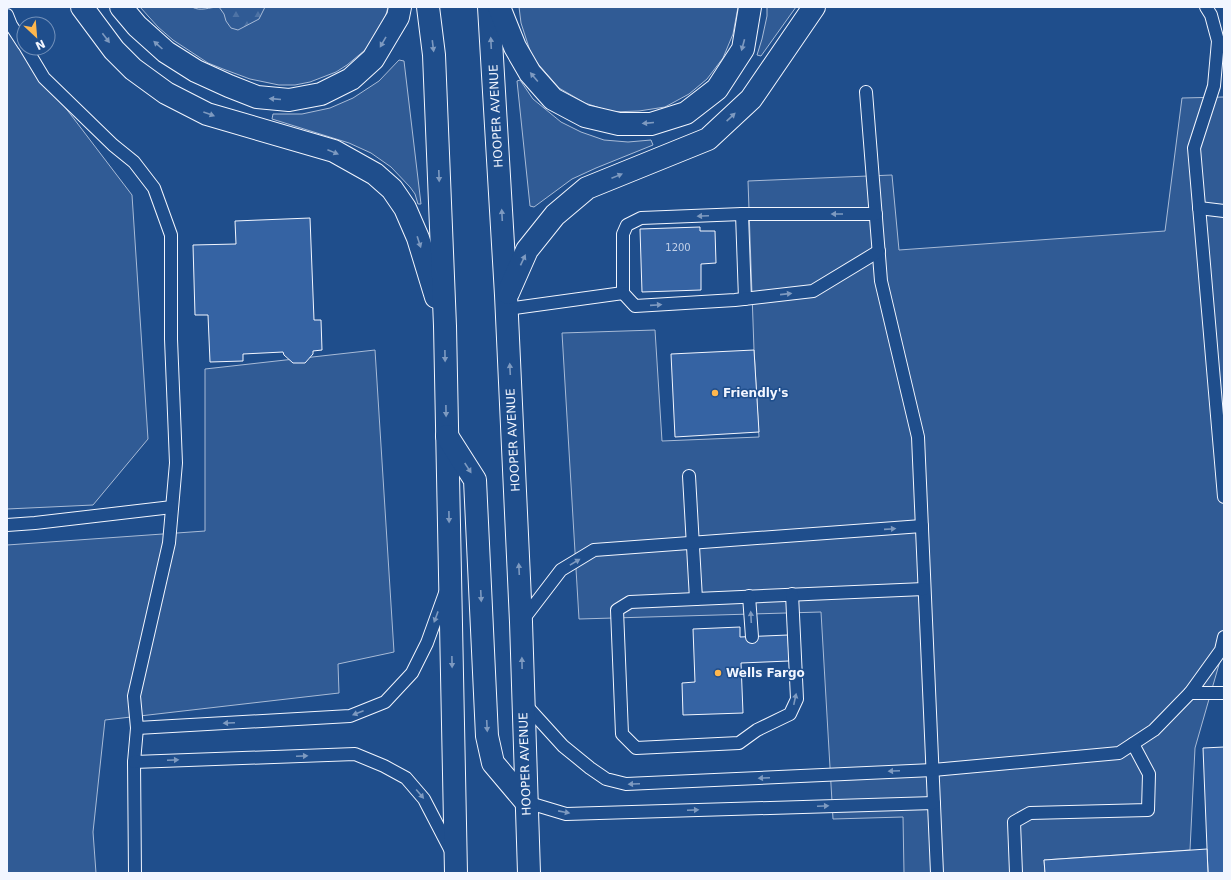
<svg xmlns="http://www.w3.org/2000/svg" width="1231" height="880" viewBox="0 0 1231 880" font-family="'DejaVu Sans',sans-serif">
	<style>
		.built { fill: #305b95; stroke: #a8bbd7 }
		.forest { fill: url(#forest-firs); stroke: #a8bbd7 }
		.building { fill: #3563a3; stroke: #f2f6ff }
		.lines { fill: none; stroke-linecap: round; stroke-linejoin: round }
		.service-casing { stroke: #f2f6ff; stroke-width: 14 }
		.primary-casing { stroke: #f2f6ff; stroke-width: 24 }
		.service { stroke: #1f4e8c; stroke-width: 12 }
		.primary { stroke: #1f4e8c; stroke-width: 22 }
		.oneway { fill: #7e9ac0 }
		.poi-dot { fill: #ffb74d; stroke: #1f4e8c; stroke-width: 1.5 }
		.labels { text-anchor: middle; stroke-width: 3; stroke-linejoin: round; paint-order: stroke }
		.number-label { font-size: 10px; fill: #c3d1e8 }
		.street-label { font-size: 12px; fill: #f2f6ff; stroke: #1f4e8c }
		.poi-label { font-size: 12px; font-weight: bold; fill: #f2f6ff; stroke: #1f4e8c; text-anchor: start }
	</style>
	<defs>
		<pattern id="forest-firs" width="22" height="20" patternUnits="userSpaceOnUse"><rect width="22" height="20" fill="#305b95"/><path d="M5 1l3.5 6h-7zM16 11l3.5 6h-7z" fill="#4e73a5"/></pattern>
	</defs>
	<rect width="100%" height="100%" fill="#1f4e8c"/>
	<g class="built">
		<polygon points="140,7 388,7 385,18 371,42 365,50 347,65 336,72 310,82 295,85 279,85 250,79 223,69 208,63 173,40 158,27"/>
		<polygon points="519,7 738,7 733,34 723,58 707,79 689,94 665,107 639,111 612,112 585,103 559,88 532,57 521,23"/>
		<polygon points="767,7 796,7 761,56 757,55 762,39 767,16"/>
		<polygon points="7,31 132,195 148,439 93,505 7,509"/>
		<polygon points="399,60 404,61 421,204 418,204 415,194 410,187 391,167 371,153 349,143 272,119 273,114 302,114 330,108 353,98 379,81"/>
		<polygon points="520,80 533,99 561,122 581,132 604,140 628,142 651,140 653,145 596,168 572,179 534,207 530,206 517,81"/>
		<polygon points="1224,97 1224,647 1195,748 1190,850 1044,860 1045,873 904,873 903,817 833,819 821,612 579,619 562,333 655,330 662,441 759,437 754,350 748,181 892,175 899,250 1165,231 1182,98"/>
		<polygon points="375,350 394,652 338,664 339,693 105,720 93,832 96,873 7,873 7,545 205,531 205,369"/>
	</g>
	<path class="forest" d="M192 7H265L259 19 238 30 231 28 226 21 224 14 219 7C209 7 201 12 192 7Z"/>
	<g class="building">
		<polygon points="310,218 314,320 321,320 322,350 313,351 313,354 305,363 293,363 284,355 283,352 243,354 243,361 210,362 208,315 195,315 193,245 236,244 235,221"/>
		<polygon points="700,227 700,231 715,231 716,263 701,264 701,290 642,292 640,229"/>
		<polygon points="754,350 759,432 675,437 671,354"/>
		<polygon points="740,627 740,637 788,635 789,661 741,663 743,713 683,715 682,683 695,682 693,629"/>
		<polygon points="1224,747 1224,873 1208,873 1203,748"/>
		<polygon points="1207,849 1208,873 1045,873 1044,860"/>
	</g>
	<g class="lines">
		<defs>
			<g id="service">
				<polyline points="1206,7 1211,15 1218,41 1214,86 1194,148 1224,497"/>
				<polyline points="7,15 11,25 24,45"/>
				<polyline points="26,48 44,78 113,145 134,162 154,188 171,235 171,339 176,463 169,543 134,696 137,728 134,762 135,873"/>
				<polyline points="866,92 881,281 918,437 937,873"/>
				<polyline points="1199,208 1224,211"/>
				<polyline points="742,214 745,299"/>
				<polyline points="876,214 742,214 641,218 627,225 623,234 623,293 635,306 735,300 813,291 879,251"/>
				<polyline points="507,309 623,293"/>
				<polyline points="689,476 696,599 924,589"/>
				<polyline points="7,525 35,523 172,507"/>
				<polyline points="749,596 752,637"/>
				<polyline points="696,599 630,602 617,610 622,734 636,748 739,743 757,730 790,714 797,699 792,594"/>
				<polyline points="522,621 561,570 594,550 922,526"/>
				<polyline points="1190,693 1224,693"/>
				<polyline points="524,703 563,746 590,768 606,779 626,784 933,770 1119,753 1154,730 1190,693 1221,650 1224,637"/>
				<polyline points="137,728 350,716 385,702 412,673 427,643 445,593"/>
				<polyline points="134,762 355,754 384,766 406,778 424,799 452,853"/>
				<polyline points="526,802 566,814 934,803"/>
				<polyline points="1016,873 1014,822 1030,813 1148,810 1149,774 1133,744"/>
			</g>
			<g id="primary">
				<polyline points="82,7 114,50 133,69 166,93 207,114 334,151 375,174 392,189 405,208 418,238 436,297"/>
				<polyline points="121,7 137,26 166,52 196,71 229,86 257,97 289,100 321,94 351,79 373,59 398,17 400,7"/>
				<polyline points="428,7 434,55 445,326 456,873"/>
				<polyline points="489,7 506,295 521,622 529,873"/>
				<polyline points="499,7 515,47 530,73 553,99 585,116 619,124 651,124 686,113 717,89 743,49 750,7"/>
				<polyline points="508,293 527,250 555,215 587,188 708,139 751,99 814,7"/>
				<polyline points="447,436 475,480 487,736 493,763 526,802"/>
			</g>
		</defs>
		<use href="#service" class="service-casing"/>
		<use href="#primary" class="primary-casing"/>
		<use href="#service" class="service"/>
		<use href="#primary" class="primary"/>
	</g>
	<defs><path id="oneway-solid" d="M-6-.8H1V-3.2L6.5 0L1 3.2V.8H-6Z"/></defs>
	<g class="oneway">
		<use href="#oneway-solid" transform="translate(106 38) rotate(53)"/>
		<use href="#oneway-solid" transform="translate(383 42) rotate(120)"/>
		<use href="#oneway-solid" transform="translate(491 43) rotate(-93)"/>
		<use href="#oneway-solid" transform="translate(158 45) rotate(-138)"/>
		<use href="#oneway-solid" transform="translate(743 45) rotate(105)"/>
		<use href="#oneway-solid" transform="translate(433 46) rotate(83)"/>
		<use href="#oneway-solid" transform="translate(534 77) rotate(-130)"/>
		<use href="#oneway-solid" transform="translate(275 99) rotate(-175)"/>
		<use href="#oneway-solid" transform="translate(209 114) rotate(20)"/>
		<use href="#oneway-solid" transform="translate(731 117) rotate(-43)"/>
		<use href="#oneway-solid" transform="translate(648 123) rotate(175)"/>
		<use href="#oneway-solid" transform="translate(333 152) rotate(22)"/>
		<use href="#oneway-solid" transform="translate(439 176) rotate(88)"/>
		<use href="#oneway-solid" transform="translate(617 176) rotate(-22)"/>
		<use href="#oneway-solid" transform="translate(837 214) rotate(180)"/>
		<use href="#oneway-solid" transform="translate(502 215) rotate(-93)"/>
		<use href="#oneway-solid" transform="translate(703 216) rotate(177)"/>
		<use href="#oneway-solid" transform="translate(419 242) rotate(72)"/>
		<use href="#oneway-solid" transform="translate(523 260) rotate(-65)"/>
		<use href="#oneway-solid" transform="translate(786 294) rotate(-6)"/>
		<use href="#oneway-solid" transform="translate(656 305) rotate(-4)"/>
		<use href="#oneway-solid" transform="translate(445 356) rotate(89)"/>
		<use href="#oneway-solid" transform="translate(510 369) rotate(-93)"/>
		<use href="#oneway-solid" transform="translate(446 411) rotate(89)"/>
		<use href="#oneway-solid" transform="translate(468 468) rotate(57)"/>
		<use href="#oneway-solid" transform="translate(449 517) rotate(89)"/>
		<use href="#oneway-solid" transform="translate(890 529) rotate(-4)"/>
		<use href="#oneway-solid" transform="translate(575 562) rotate(-31)"/>
		<use href="#oneway-solid" transform="translate(519 569) rotate(-93)"/>
		<use href="#oneway-solid" transform="translate(481 596) rotate(87)"/>
		<use href="#oneway-solid" transform="translate(436 617) rotate(110)"/>
		<use href="#oneway-solid" transform="translate(751 617) rotate(-93)"/>
		<use href="#oneway-solid" transform="translate(452 662) rotate(89)"/>
		<use href="#oneway-solid" transform="translate(522 663) rotate(-91)"/>
		<use href="#oneway-solid" transform="translate(795 699) rotate(-78)"/>
		<use href="#oneway-solid" transform="translate(358 713) rotate(159)"/>
		<use href="#oneway-solid" transform="translate(229 723) rotate(177)"/>
		<use href="#oneway-solid" transform="translate(487 726) rotate(87)"/>
		<use href="#oneway-solid" transform="translate(302 756) rotate(-2)"/>
		<use href="#oneway-solid" transform="translate(173 760) rotate(-2)"/>
		<use href="#oneway-solid" transform="translate(894 771) rotate(177)"/>
		<use href="#oneway-solid" transform="translate(764 778) rotate(177)"/>
		<use href="#oneway-solid" transform="translate(634 784) rotate(177)"/>
		<use href="#oneway-solid" transform="translate(420 794) rotate(50)"/>
		<use href="#oneway-solid" transform="translate(823 806) rotate(-2)"/>
		<use href="#oneway-solid" transform="translate(693 810) rotate(-2)"/>
		<use href="#oneway-solid" transform="translate(564 812) rotate(11)"/>
	</g>
	<g class="poi-dot">
		<circle cx="715" cy="393" r="4"/>
		<circle cx="718" cy="673" r="4"/>
	</g>
	<g class="labels">
		<g class="number-label">
			<text x="678" y="251">1200</text>
		</g>
		<g class="street-label">
			<text transform="translate(496 116) rotate(-93)" y="4">HOOPER AVENUE</text>
			<text transform="translate(513 440) rotate(-93)" y="4">HOOPER AVENUE</text>
			<text transform="translate(525 764) rotate(-92)" y="4">HOOPER AVENUE</text>
		</g>
		<g class="poi-label">
			<text x="723" y="397">Friendly's</text>
			<text x="726" y="677">Wells Fargo</text>
		</g>
	</g>
	<rect width="1231" height="880" fill="none" stroke="#f2f6ff" stroke-width="16"/>
	<g transform="translate(36 36) rotate(154)"><circle r="19" fill="#1f4e8c" stroke="#7391ba"/>
	<path d="M0-3L7 15L0 10L-7 15Z" fill="#ffb74d"/>
	<text y="-6" font-size="11" font-weight="bold" text-anchor="middle" fill="#f2f6ff">N</text>
	</g>
</svg>
